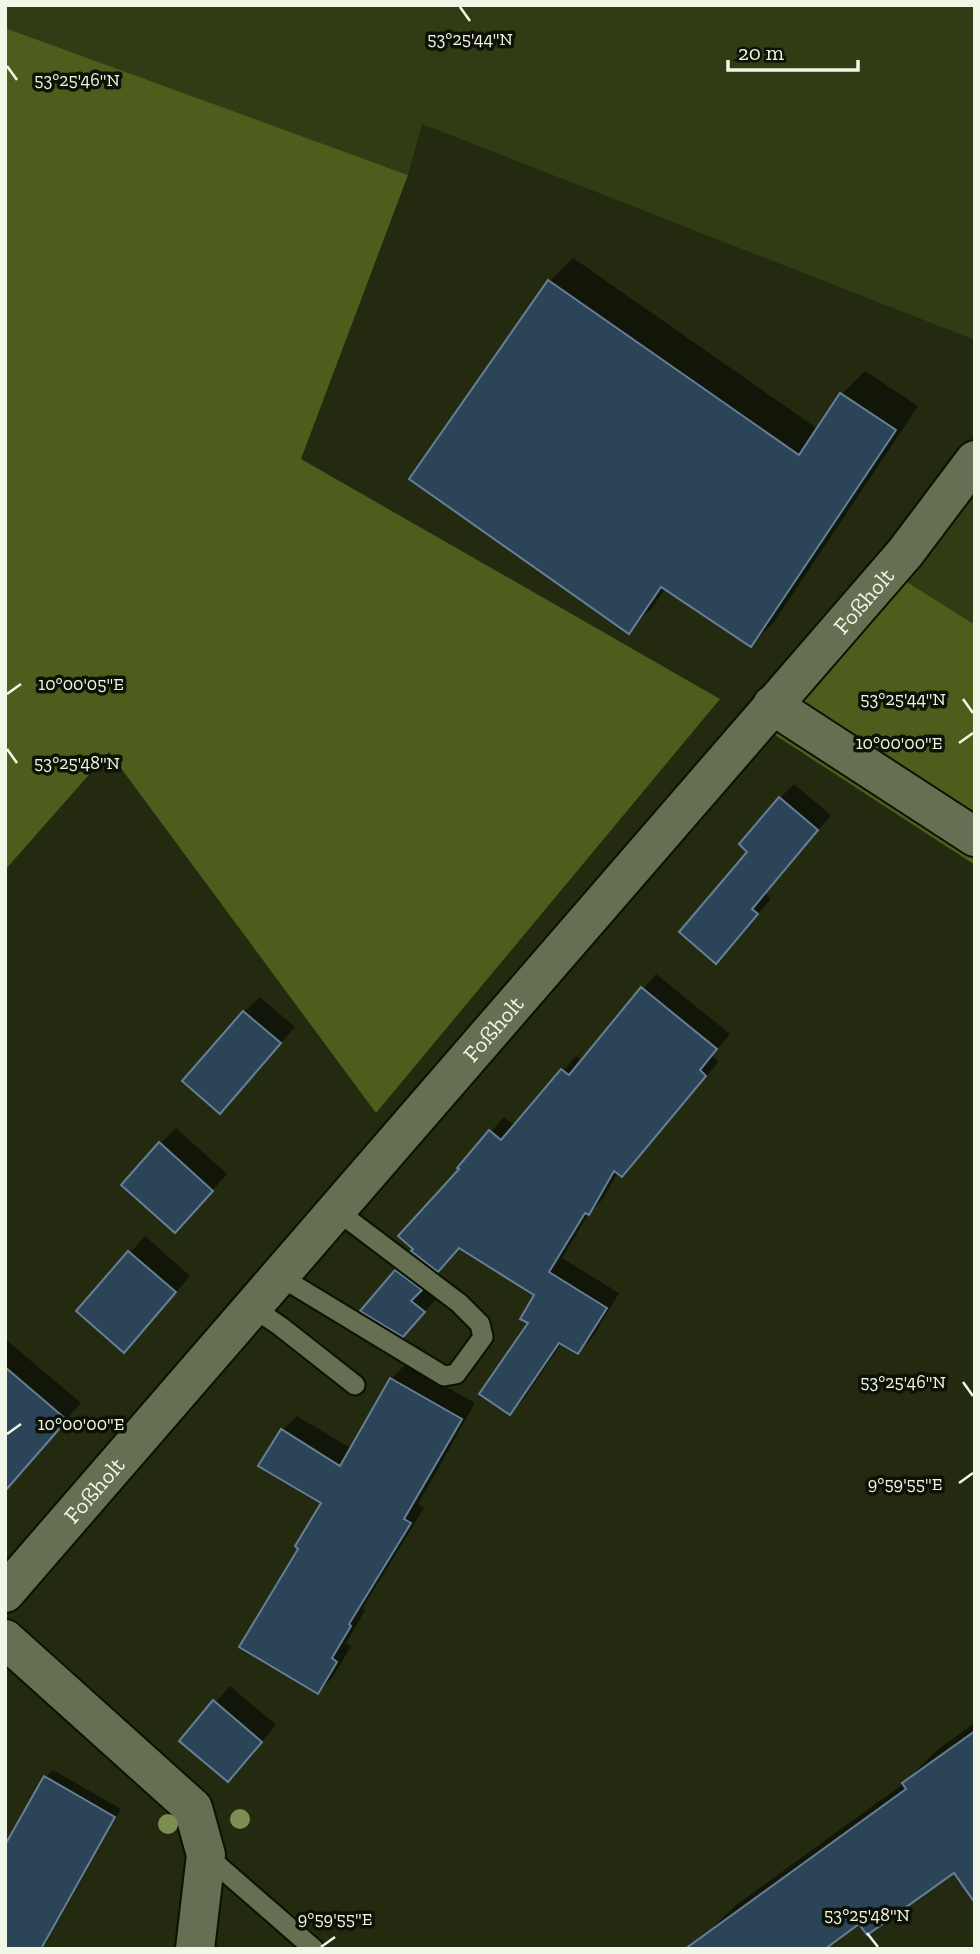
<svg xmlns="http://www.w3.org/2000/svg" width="980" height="1954" viewBox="0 0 980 1954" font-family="'Zilla Slab',serif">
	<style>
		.green { fill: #313c14 }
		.forest { fill: #4d5e1c }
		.shadow { fill: #0007 }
		.building { fill: #2c4458; stroke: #657f96; stroke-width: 2 }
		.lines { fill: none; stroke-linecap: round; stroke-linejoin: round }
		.lane-casing { stroke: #0c1200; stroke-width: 23 }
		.street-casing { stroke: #0c1200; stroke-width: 42 }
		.lane { stroke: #666f52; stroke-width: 19 }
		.street { stroke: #666f52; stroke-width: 38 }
		.tree { fill: #7d8f50 }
		.ticks { fill: none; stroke: #f1f7e6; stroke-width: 2.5 }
		.labels { text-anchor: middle; stroke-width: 7; stroke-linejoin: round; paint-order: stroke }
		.street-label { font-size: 23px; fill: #f1f7e6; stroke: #0e1106 }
		.ticks-label { font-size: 18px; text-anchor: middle; fill: #f1f7e6; stroke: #0e1106; stroke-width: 7; stroke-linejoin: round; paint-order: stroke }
	</style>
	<rect width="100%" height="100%" fill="#232a0f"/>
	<g class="green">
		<polygon points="5,5 975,5 975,340 422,124 408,175 5,28"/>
		<polygon points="975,483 975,625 904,580"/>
	</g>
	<g class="forest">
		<polygon points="5,28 408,175 301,459 720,699 376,1113 109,752 5,870"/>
		<polygon points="904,580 975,625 975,865 775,735"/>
	</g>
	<g class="shadow">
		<polygon points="573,258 818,429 842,394 865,371 918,406 774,622 751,645 666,588 652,608 628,631 411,479 550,281"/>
		<polygon points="794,784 831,815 765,893 771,899 716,962 780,798"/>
		<polygon points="656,974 730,1034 712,1056 719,1061 636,1161 622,1175 618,1172 603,1199 589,1213 562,1258 619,1293 592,1338 578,1352 562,1342 524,1399 510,1413 537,1295 459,1168 504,1117 515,1126 576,1056 583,1061"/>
		<polygon points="260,997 295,1027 220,1111 244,1012"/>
		<polygon points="176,1128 227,1174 190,1215 160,1144"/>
		<polygon points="145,1236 190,1276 140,1335 79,1311"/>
		<polygon points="412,1256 439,1296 403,1335 396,1271"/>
		<polygon points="5,1339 81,1403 15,1477 5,1469"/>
		<polygon points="406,1364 475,1403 418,1504 424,1508 362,1609 365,1610 346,1643 351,1646 333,1677 318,1692 301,1548 324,1503 282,1431 297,1416 352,1449 391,1379"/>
		<polygon points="230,1686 276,1725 228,1780 181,1741"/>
		<polygon points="975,1723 975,1900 954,1871 860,1922 706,1934 736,1905 903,1784 938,1749"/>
		<polygon points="53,1770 121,1809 43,1949 5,1949 45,1777"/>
	</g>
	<g class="building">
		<polygon points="548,280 799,455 840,393 896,430 751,647 661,587 629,634 409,479"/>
		<polygon points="779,797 818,830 752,909 758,914 716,964 679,932 747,852 739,844"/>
		<polygon points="641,987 717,1049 700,1070 706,1076 622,1177 614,1171 589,1215 585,1213 549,1272 607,1308 578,1354 559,1343 510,1415 479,1394 528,1323 520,1319 534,1295 459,1248 438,1272 411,1251 413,1249 398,1236 459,1169 457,1168 489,1130 501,1140 561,1069 569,1075"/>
		<polygon points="243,1011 281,1043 220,1114 182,1081"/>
		<polygon points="159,1142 213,1191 175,1233 121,1185"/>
		<polygon points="128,1251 176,1292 124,1353 76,1311"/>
		<polygon points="395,1270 422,1290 411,1301 425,1312 403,1337 360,1311"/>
		<polygon points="5,1367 67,1420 5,1491"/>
		<polygon points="390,1378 462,1419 404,1519 411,1523 349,1624 351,1626 332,1658 337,1662 318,1694 239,1647 298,1549 295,1546 321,1503 258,1466 281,1429 340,1466"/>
		<polygon points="213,1700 262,1742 228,1782 179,1741"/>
		<polygon points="975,1731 975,1903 954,1873 867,1935 859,1924 825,1949 685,1949 906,1789 902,1783"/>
		<polygon points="44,1776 115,1817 41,1949 5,1949 5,1845"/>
	</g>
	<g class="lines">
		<defs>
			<g id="lane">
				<polyline points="279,1276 444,1376 456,1374 483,1337 480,1324 459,1303 336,1210"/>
				<polyline points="252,1307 280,1326 355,1385"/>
				<polyline points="206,1855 314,1949"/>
			</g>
			<g id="street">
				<polyline points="772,705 975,837"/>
				<path id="s1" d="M5 1593 905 553 975 460"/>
				<polyline points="5,1639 193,1808 206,1855 195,1949"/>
			</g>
		</defs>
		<use href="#lane" class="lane-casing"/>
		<use href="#street" class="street-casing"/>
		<use href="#lane" class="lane"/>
		<use href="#street" class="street"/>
	</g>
	<g class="tree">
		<circle cx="240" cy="1819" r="10"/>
		<circle cx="168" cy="1824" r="10"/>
	</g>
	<path class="ticks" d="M460 7 470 21M7 66 17 80M7 694 21 684M963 699 973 713M959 743 973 733M7 749 17 763M963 1382 973 1396M7 1434 21 1424M959 1483 973 1473M867 1933 878 1947M321 1947 335 1937"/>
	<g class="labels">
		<g class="street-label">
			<text dy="8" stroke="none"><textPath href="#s1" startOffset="1312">Foßholt</textPath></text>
			<text dy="8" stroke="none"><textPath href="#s1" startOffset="746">Foßholt</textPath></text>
			<text dy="8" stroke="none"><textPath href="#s1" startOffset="136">Foßholt</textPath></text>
		</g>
	</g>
	<g class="ticks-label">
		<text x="470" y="45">53°25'44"N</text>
		<text x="77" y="86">53°25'46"N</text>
		<text x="81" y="690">10°00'05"E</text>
		<text x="903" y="705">53°25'44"N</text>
		<text x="899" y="749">10°00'00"E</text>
		<text x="77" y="769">53°25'48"N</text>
		<text x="903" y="1388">53°25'46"N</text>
		<text x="81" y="1430">10°00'00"E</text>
		<text x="905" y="1490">9°59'55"E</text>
		<text x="867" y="1921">53°25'48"N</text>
		<text x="335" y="1925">9°59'55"E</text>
	</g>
	<rect width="980" height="1954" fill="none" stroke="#f1f7e6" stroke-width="14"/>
	<path d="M728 60v10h130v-10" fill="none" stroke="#f1f7e6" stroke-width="3.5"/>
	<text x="738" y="60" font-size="21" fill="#f1f7e6" stroke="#0e1106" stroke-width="5" paint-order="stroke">20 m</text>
</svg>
